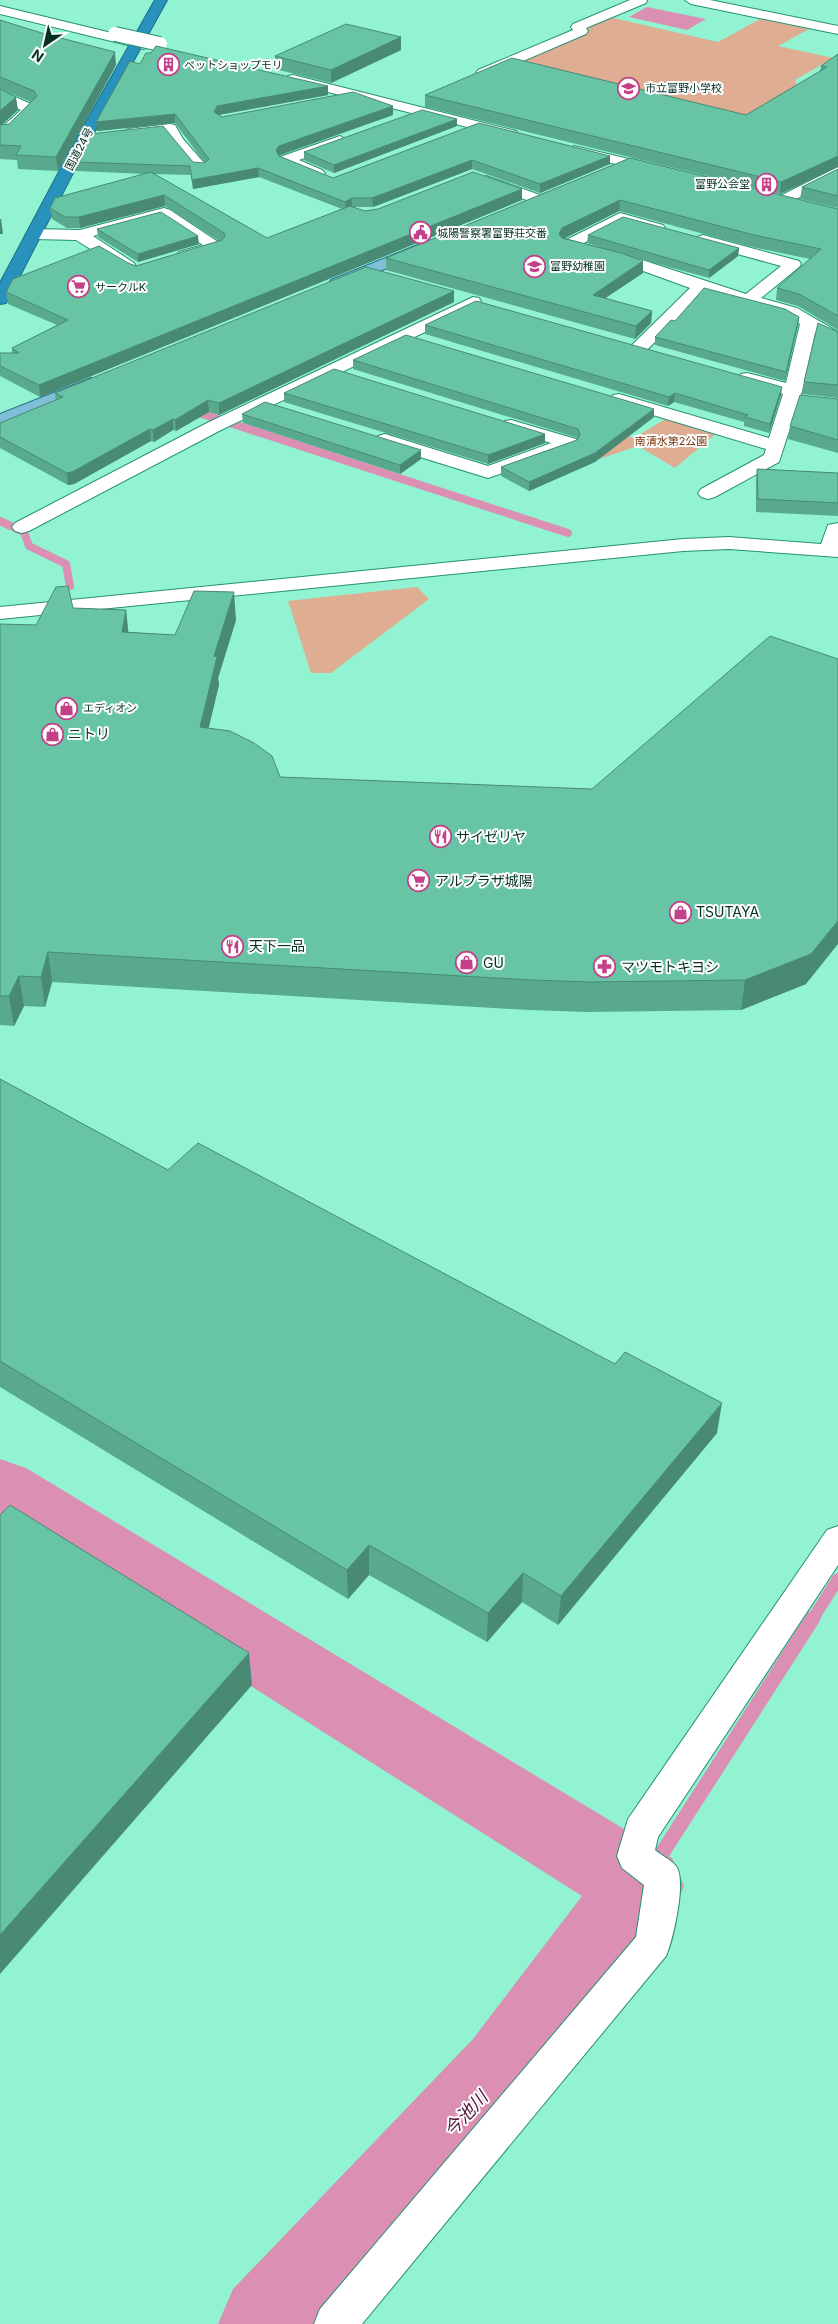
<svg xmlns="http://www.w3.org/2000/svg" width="838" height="2324" viewBox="0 0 838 2324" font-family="Inter,'Noto Sans JP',sans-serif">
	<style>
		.green { fill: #dfad92 }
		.water { fill: #db8fb3 }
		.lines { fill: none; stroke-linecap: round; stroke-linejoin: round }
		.stream-far2 { stroke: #db8fb3; stroke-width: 8 }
		.stream-far1 { stroke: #db8fb3; stroke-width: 12 }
		.stream { stroke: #db8fb3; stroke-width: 15 }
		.river { fill: #db8fb3; fill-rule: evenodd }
		.minor-casing { stroke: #269073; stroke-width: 2 }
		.major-casing { stroke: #1b7087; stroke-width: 2 }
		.highway-casing { stroke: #1b7087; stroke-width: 2 }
		.minor { fill: #fff; fill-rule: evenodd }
		.major { fill: #7ebed7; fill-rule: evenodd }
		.highway { fill: #2892bc; fill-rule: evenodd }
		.minor-bridge-casing { stroke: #269073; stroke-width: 16; stroke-linecap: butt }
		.minor-bridge { stroke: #fff; stroke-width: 14 }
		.wall { fill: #59a98f; fill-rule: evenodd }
		.shaded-wall { fill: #488a74 }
		.building { fill: #67c5a6; stroke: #488a74 }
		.labels { text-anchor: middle; stroke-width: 4; stroke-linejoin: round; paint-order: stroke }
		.far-poi-label { font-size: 11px; fill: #043125; stroke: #fdfdfd; text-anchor: start }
		.far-street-label { font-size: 11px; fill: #043125; stroke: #fdfdfd }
		.far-park-label { font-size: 11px; fill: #773707; stroke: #fdfdfd }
		.poi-label { font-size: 14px; fill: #043125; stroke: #fdfdfd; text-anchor: start }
		.near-water-label { font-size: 18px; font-style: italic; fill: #521036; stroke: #fdfdfd }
	</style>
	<rect width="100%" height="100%" fill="#91f3d2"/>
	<g class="green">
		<polygon points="609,17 718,42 762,18 809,29 778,46 833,58 795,80 800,94 751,128 521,60 587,32 590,25"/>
		<polygon points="667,418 718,432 675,468 638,446 599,459 618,432 634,438"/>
		<polygon points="417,587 429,599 331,673 311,673 288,601"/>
	</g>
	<polygon class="water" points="647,7 706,19 687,30 629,17"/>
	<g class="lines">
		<g class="stream-far2">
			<polyline points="190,410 568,533"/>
			<polyline points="0,521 24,532 29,546 66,564 70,586"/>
		</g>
		<polyline class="stream-far1" points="812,1620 838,1579"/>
		<polyline class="stream" points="641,1886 813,1618"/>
		<polygon class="river" points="0,1459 26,1468 672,1858 684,1886 672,1914 539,2103 335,2324 218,2324 233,2289 473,2039 582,1896 0,1527"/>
		<defs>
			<g id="minor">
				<polygon points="630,0 647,0 646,3 586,28 588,31 586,34 488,76 483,77 476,73 478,70 573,30 571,27 573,24"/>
				<polygon points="685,0 710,0 838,26 838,34 691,4"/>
				<polygon points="0,6 149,42 151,45 144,49 0,14"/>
				<polygon points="293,75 516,131 518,134 511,138 288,82 286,79 288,76"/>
				<polygon points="0,90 35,106 37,109 9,136 0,138 0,129 21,110 0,100"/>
				<polygon points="170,124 175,125 183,139 205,164 208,167 205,170 195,170 172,144 165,133 128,137 121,133 128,129"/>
				<polygon points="340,136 347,140 345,143 299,160 322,170 325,173 322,176 312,176 280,163 278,160 280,157"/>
				<polygon points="574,146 633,160 635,163 628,167 569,153 567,150"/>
				<polygon points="838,167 838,178 786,204 776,204 773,201 776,198"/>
				<polygon points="486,176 543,196 546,199 543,202 538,204 481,184 478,181"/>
				<polygon points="164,208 170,210 224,246 222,249 185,260 179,258 177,255 179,252 203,245 162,218 93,236 134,263 136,266 134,269 122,269 76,240 34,239 28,237 26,234 28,231 34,229 80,230"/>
				<polygon points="620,213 663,225 665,228 663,231 657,233 622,223 582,244 633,257 746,294 781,266 697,243 695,240 697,237 703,235 799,261 801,264 799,267 761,298 797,308 838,332 838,344 815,333 802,391 779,462 715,497 708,499 701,497 698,493 701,489 764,455 766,449 613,403 610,399 613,395 619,394 769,438 783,394 741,382 738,378 741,374 747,373 786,383 800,324 785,316 704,292 644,353 632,353 629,349 632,345 690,288 621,263 562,248 560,245 562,242"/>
				<polygon points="473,297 479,298 481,302 479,306 221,430 29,531 22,533 15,531 12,527 15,523 209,422"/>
				<polygon points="511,420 576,439 578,443 576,447 488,478 378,444 376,440 378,436 385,434 488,466 551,443 505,429 502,425 505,421"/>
				<polygon points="838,523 838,557 729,549 683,551 0,619 0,607 683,539 729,537 821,544 828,525"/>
				<path d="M838 1526V1565L658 1837 655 1850C661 1855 671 1860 676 1866 687 1880 673 1940 666 1956L362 2324H314L320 2309 636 1937 644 1885 622 1868 617 1856 628 1819 827 1530Z"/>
			</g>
			<g id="major">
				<polygon points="420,244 426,246 428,249 426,252 343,286 331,286 329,283 331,280"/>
				<polygon points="91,378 97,379 100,383 97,387 0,426 0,414"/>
			</g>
			<polygon id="highway" points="155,0 167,0 91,138 8,299 6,303 0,304 0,283 77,138"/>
		</defs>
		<use href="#minor" class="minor-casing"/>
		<use href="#major" class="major-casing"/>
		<use href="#highway" class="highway-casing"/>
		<use href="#minor" class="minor"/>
		<use href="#major" class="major"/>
		<use href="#highway" class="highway"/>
		<defs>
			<polyline id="minor-bridge" points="115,34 160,44"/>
		</defs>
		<use href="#minor-bridge" class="minor-bridge-casing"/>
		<use href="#minor-bridge" class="minor-bridge"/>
	</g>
	<g class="wall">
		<path d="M0 20 116 65 58 171 18 169 17 160 0 159ZM3 90 31 102 9 124 2 125 18 110Z"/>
		<polygon points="401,37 401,50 331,83 275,69 275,56"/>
		<polygon points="838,54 780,194 425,107 425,95 746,115 820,71 821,66"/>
		<path d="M140 64 328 95 219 115 222 117 393 115 279 156 333 178 479 123 610 156V164L540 193 472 169 373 207H352L365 211 522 189V200L40 397 0 376V353H12V348L57 325 8 304 6 292 128 263 136 266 219 241 165 206 80 228H67L52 219 50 208 146 174 76 171 75 162 205 163 175 123 97 131ZM154 174 191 175 193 189 259 177 342 209 267 238Z"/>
		<polygon points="457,126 334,173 304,160 304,152"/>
		<polygon points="630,158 838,209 838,330 798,306 776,300 777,288 810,259 752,247 619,211 565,238 606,249 587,243 588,235 739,248 738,256 709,278 629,256 643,273 605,298 652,311 651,323 635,339 386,270 386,258"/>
		<polygon points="838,169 838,208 800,199 802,187"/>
		<polygon points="97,229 199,244 138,262 98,237"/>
		<polygon points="454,291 454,302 219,415 209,412 176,431 173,430 154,442 151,441 74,484 68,485 0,448 0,423 56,400 55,393"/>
		<polygon points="799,317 798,325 785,381 655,345 655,337 675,321"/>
		<polygon points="425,325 781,395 769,433 744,426 744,422 674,402 668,406 425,334"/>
		<polygon points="838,332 838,398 802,394 804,382"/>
		<polygon points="353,360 654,417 595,462 529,491 501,476 501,467 577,440 578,438 353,369"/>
		<polygon points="284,393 545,434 545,443 488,464 284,402"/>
		<polygon points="838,399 838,453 788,439 790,426"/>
		<polygon points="242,414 421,459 400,474 243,423"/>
		<polygon points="757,469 838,473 838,516 756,512 756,482"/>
		<polygon points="73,608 126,610 128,632 175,635 236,620 218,678 219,685 208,728 280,777 806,984 741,1010 588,1012 529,1010 52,982 45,1007 24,1006 14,1026 0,1025 0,624 36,625"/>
		<polygon points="0,1079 168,1170 717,1433 558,1625 522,1602 487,1642 369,1575 348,1599 0,1387"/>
	</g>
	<g class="shaded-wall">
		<polygon points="401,37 401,50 331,83 331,70"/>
		<polygon points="115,52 116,65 58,171 56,157"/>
		<polygon points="328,86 328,95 218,115 214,112 217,106"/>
		<polygon points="16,97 18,110 0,126 0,111"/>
		<polygon points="393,106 393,115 279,155 276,159 276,150 279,146"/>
		<polygon points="175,114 175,123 97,131 96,122"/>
		<polygon points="457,119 457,126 334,173 334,165"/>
		<polygon points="610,156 610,164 540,193 540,184"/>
		<polygon points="838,156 838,167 780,194 781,182"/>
		<polygon points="472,160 472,169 373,207 372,198"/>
		<polygon points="258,168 259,177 193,189 192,180"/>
		<polygon points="522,189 522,200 40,397 39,385"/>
		<polygon points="164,195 165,206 80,228 79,217"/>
		<polygon points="352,198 352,207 346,211 345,202"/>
		<polygon points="620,200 619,211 561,240 559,234 562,228"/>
		<polygon points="0,219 1,219 3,234 0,234"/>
		<polygon points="198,236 199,244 138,262 138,254"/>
		<polygon points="739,248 738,256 709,278 709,270"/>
		<polygon points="643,261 643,273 592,307 593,295"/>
		<polygon points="454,291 454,302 219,415 219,403"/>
		<polygon points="652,311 651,323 635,339 636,326"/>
		<polygon points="799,317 798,325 785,381 786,372"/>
		<polygon points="782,387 781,395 769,433 770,424"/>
		<polygon points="675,393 674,402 668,406 669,397"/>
		<polygon points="208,400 209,412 176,431 175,420"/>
		<polygon points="654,409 654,417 595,462 529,491 529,482"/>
		<polygon points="173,419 173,430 154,442 153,430"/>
		<polygon points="150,429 151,441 74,484 68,485 67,473"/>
		<polygon points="545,434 545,443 488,464 488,455"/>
		<polygon points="421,450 421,459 400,474 400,465"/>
		<polygon points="234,592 236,620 218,678 219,685 202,756 200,727 214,656"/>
		<polygon points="126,610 129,638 122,632"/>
		<polygon points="838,921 838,944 806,984 741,1010 745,980"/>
		<polygon points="48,952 52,982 45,1007 41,977"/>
		<polygon points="19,976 24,1006 14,1026 9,996"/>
		<polygon points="722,1403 717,1433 558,1625 561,1596"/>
		<polygon points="369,1545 369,1575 348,1599 347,1570"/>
		<polygon points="523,1573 522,1602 487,1642 488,1613"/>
		<polygon points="249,1653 252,1685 0,1974 0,1935"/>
	</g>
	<g class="building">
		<polygon points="0,20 45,34 115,52 56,157 16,155 21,146 0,145 0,125 9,124 37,96 34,91 0,77"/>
		<polygon points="346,24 401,37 331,70 275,56"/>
		<polygon points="156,46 328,86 217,106 214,112 222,117 353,92 393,106 279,146 276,150 279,156 333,178 479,123 610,156 540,184 472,160 372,198 352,198 345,202 258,168 192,180 190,166 75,162 90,134 163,126 193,162 204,163 209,159 175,114 96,122 130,61 140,64 146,53 151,53"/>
		<polygon points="838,54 838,156 781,182 425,95 512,58 746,115 827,67 821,66"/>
		<polygon points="0,89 16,97 0,111"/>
		<polygon points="422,110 457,119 334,165 304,152"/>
		<polygon points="630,158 838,209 838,316 799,294 777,288 821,249 754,235 620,200 562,228 559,234 562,238 621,253 643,261 593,295 652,311 636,326 386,258"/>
		<polygon points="838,169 838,196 802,187"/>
		<polygon points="151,172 267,238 350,206 365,211 378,209 473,172 522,189 39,385 0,366 0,353 19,353 12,348 68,320 6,292 13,279 99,246 128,263 136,266 222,240 225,236 224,233 164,195 79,217 65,217 50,208 55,198"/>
		<polygon points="161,212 198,236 138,254 97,229"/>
		<polygon points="623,217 739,248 709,270 588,235"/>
		<polygon points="366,267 454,291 219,403 208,400 175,420 173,419 153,430 150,429 72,472 67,473 0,437 0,423 63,397 55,393"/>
		<polygon points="704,288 785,309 799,317 786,372 655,337 671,320 675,321"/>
		<polygon points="476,301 782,387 770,424 745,417 748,415 675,393 669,397 425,325"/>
		<polygon points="818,323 838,332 838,385 804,382"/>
		<polygon points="406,335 654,409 595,453 529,482 501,467 577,440 580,435 578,429 353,360"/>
		<polygon points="334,369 545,434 488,455 284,393"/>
		<polygon points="800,395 838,399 838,440 790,426"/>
		<polygon points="265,402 421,450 400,465 242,414"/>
		<polygon points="757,469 838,473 838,503 758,499"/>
		<polygon points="68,586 73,608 126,610 122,632 175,635 194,591 234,592 214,656 217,657 200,727 230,731 254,743 272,756 280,777 592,789 770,636 838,659 838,921 811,954 745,980 590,982 530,980 48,952 41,977 19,976 9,996 0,996 0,624 36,625 56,587"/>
		<polygon points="0,1079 168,1170 198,1143 615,1364 625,1352 722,1403 561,1596 523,1573 488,1613 369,1545 347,1570 0,1361"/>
		<polygon points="10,1505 249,1653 0,1935 0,1515"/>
	</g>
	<defs>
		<symbol id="building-ring" viewBox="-11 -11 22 22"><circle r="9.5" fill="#fdfdfd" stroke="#c34189" stroke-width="1.5"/><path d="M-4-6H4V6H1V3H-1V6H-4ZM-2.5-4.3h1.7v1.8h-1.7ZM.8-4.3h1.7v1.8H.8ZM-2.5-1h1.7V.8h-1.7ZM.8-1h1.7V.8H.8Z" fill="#c34189"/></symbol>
		<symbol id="school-ring" viewBox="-11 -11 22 22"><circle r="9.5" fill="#fdfdfd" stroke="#c34189" stroke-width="1.5"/><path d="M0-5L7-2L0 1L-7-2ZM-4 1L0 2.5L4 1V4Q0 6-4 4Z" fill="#c34189"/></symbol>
		<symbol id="civic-ring" viewBox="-11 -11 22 22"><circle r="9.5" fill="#fdfdfd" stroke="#c34189" stroke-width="1.5"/><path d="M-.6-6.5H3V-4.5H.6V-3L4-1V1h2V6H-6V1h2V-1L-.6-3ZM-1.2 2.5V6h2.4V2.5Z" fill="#c34189"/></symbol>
		<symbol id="supermarket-ring" viewBox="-11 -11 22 22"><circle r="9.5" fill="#fdfdfd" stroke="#c34189" stroke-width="1.5"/><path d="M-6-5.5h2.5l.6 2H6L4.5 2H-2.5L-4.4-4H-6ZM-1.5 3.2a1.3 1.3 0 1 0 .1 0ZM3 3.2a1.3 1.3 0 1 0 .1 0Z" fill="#c34189"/></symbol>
		<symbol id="shop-ring" viewBox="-11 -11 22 22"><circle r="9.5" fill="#fdfdfd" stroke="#c34189" stroke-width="1.5"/><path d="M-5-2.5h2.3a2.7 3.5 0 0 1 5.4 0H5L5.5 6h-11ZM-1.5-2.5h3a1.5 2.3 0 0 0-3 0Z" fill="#c34189"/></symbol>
		<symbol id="restaurant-ring" viewBox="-11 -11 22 22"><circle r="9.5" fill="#fdfdfd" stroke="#c34189" stroke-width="1.5"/><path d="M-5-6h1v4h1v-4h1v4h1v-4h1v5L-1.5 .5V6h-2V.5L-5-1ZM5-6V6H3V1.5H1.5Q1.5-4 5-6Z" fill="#c34189"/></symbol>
		<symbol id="pharmacy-ring" viewBox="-11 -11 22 22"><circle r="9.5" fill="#fdfdfd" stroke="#c34189" stroke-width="1.5"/><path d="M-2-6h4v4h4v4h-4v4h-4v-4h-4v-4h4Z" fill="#c34189"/></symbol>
	</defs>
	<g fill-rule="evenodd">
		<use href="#building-ring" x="156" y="52" width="25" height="25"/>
		<use href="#school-ring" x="616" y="76" width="25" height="25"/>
		<use href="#building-ring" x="754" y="172" width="25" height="25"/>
		<use href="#civic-ring" x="408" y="220" width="25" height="25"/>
		<use href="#school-ring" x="522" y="254" width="25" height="25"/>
		<use href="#supermarket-ring" x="66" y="274" width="25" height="25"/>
		<use href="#shop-ring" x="54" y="696" width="25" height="25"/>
		<use href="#shop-ring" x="40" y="722" width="25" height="25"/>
		<use href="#restaurant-ring" x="428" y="824" width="25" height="25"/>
		<use href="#supermarket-ring" x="406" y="868" width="25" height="25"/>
		<use href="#shop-ring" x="668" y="900" width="25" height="25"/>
		<use href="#restaurant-ring" x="220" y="934" width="25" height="25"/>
		<use href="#shop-ring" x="454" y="950" width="25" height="25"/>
		<use href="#pharmacy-ring" x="592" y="954" width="25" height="25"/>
	</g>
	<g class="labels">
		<g class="far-poi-label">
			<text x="184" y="69">ペットショップモリ</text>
			<text x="645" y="92">市立富野小学校</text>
			<text x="750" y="188" text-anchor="end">富野公会堂</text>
			<text x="437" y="237">城陽警察署富野荘交番</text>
			<text x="550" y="270">富野幼稚園</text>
			<text x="95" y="291">サークルK</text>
			<text x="83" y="712">エディオン</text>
		</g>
		<g class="far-street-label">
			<text transform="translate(79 149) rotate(-62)" y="4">国道24号</text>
		</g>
		<g class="far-park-label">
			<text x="671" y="445">南清水第2公園</text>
		</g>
		<g class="poi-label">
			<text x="68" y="739">ニトリ</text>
			<text x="456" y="842">サイゼリヤ</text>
			<text x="435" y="886">アルプラザ城陽</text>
			<text x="696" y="917">TSUTAYA</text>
			<text x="249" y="951">天下一品</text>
			<text x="483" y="968">GU</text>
			<text x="621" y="972">マツモトキヨシ</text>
		</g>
		<g class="near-water-label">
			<text transform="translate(466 2114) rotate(-47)" y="6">今池川</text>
		</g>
	</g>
	<g transform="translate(45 45) rotate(214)" stroke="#fdfdfd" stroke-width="4" paint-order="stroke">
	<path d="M0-4L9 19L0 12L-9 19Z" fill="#043125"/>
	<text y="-8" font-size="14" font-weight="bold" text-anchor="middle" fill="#043125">N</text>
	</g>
</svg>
